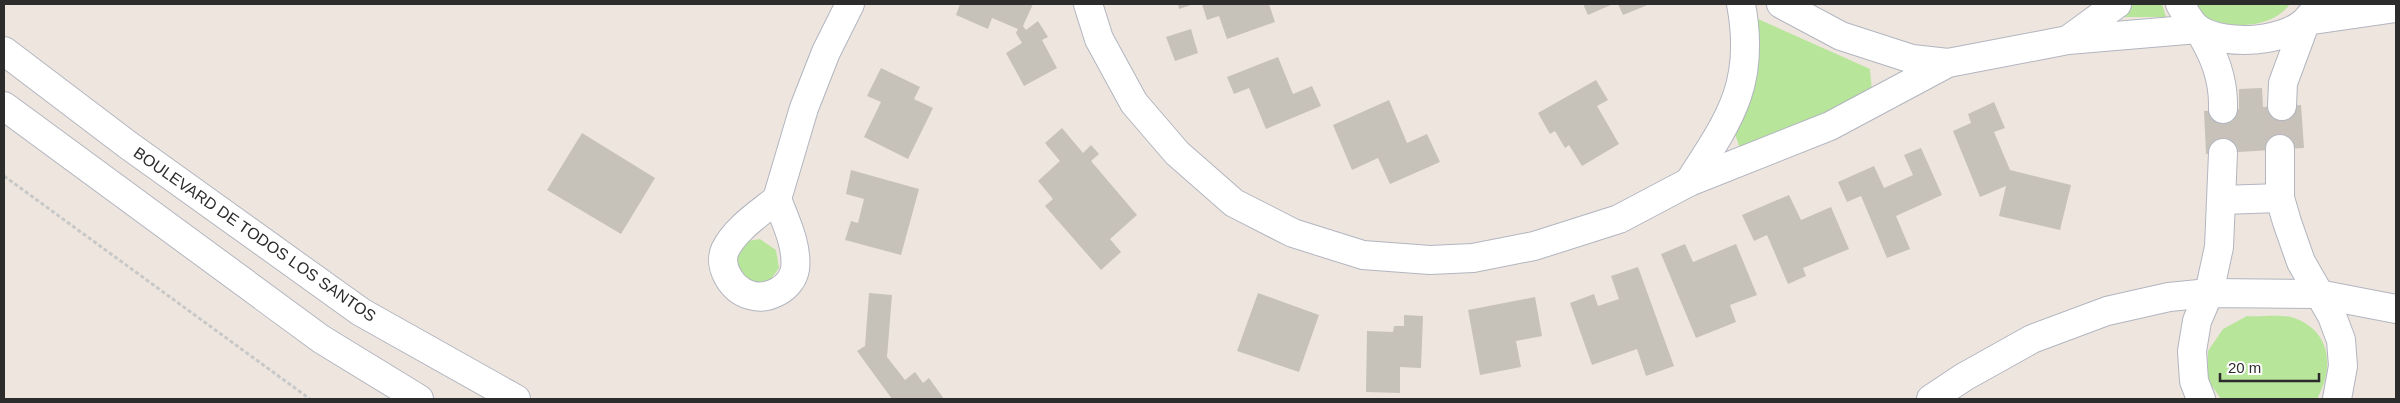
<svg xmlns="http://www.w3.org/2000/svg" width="2400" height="403" viewBox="0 0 2400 403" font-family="Helvetica,sans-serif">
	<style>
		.green { fill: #b7e59a }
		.building { fill: #c6c1b9 }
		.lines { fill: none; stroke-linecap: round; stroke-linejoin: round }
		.minor-tunnel { stroke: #c7c1ba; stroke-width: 28; stroke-dasharray: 28 14; stroke-linecap: butt }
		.minor-casing { stroke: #b2b5c0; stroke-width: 30 }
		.path { stroke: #c8c8c8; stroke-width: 3; stroke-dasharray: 4 2.5; stroke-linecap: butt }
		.minor { stroke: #fff; stroke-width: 28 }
		.labels { text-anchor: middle; stroke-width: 4.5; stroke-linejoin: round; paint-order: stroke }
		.street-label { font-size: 16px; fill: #2c2c2c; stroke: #fff }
	</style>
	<rect width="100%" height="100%" fill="#eee6de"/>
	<g class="green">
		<polygon points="2134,4 2162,4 2166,17 2118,17"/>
		<path d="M2190 4H2290C2273 28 2230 31 2205 16 2200 13 2195 8 2190 4Z"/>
		<polygon points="1758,19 1870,69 1872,92 1742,154 1735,134 1754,83 1749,27"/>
		<polygon points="760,239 776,250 779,268 768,283 750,287 731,257 742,242"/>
		<path d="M2247 316C2260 317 2278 314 2291 317 2331 329 2335 367 2317 399H2221L2207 379 2208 351 2223 329Z"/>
	</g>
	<g class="building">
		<polygon points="960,4 1033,4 1023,26 1026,30 1038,21 1048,37 1042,40 1057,68 1024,86 1006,53 1022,43 1016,33 1018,29 992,18 988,29 956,15"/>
		<polygon points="1178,4 1194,4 1179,9"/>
		<polygon points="1202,4 1269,4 1275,22 1227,39 1219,16 1207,20"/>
		<polygon points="1583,4 1613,4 1588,15"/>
		<polygon points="1618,4 1650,4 1623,15"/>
		<polygon points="1191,29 1198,53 1175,61 1166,37"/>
		<polygon points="1278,57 1293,94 1312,86 1321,106 1266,129 1249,88 1234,94 1227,77"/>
		<polygon points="881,68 920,87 914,99 933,108 908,159 864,137 881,102 867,96"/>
		<polygon points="1596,80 1608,100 1597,106 1619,144 1582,166 1569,145 1565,148 1555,131 1550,134 1538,113"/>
		<polygon points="2262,88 2263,107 2301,105 2304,148 2206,154 2204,111 2239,109 2239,89"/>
		<polygon points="1389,100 1407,143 1427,134 1440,162 1390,184 1378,158 1352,170 1333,125"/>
		<polygon points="1994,102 2005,128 1994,132 2010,170 2071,185 2060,230 1999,216 2006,186 1980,197 1953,131 1971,123 1968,114"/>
		<polygon points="1062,128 1083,153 1091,145 1099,154 1091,161 1137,215 1110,239 1121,252 1101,270 1045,206 1053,199 1038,181 1060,161 1045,143"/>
		<polygon points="582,133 655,178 621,234 547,190"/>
		<polygon points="1921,148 1942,195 1896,216 1910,249 1887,258 1861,196 1847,202 1838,182 1874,166 1884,188 1913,175 1904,155"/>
		<polygon points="851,170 919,189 901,255 845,240 851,221 858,223 864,199 846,194"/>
		<polygon points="1789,195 1801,220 1831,207 1849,249 1803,268 1806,276 1788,284 1767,235 1754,241 1742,215"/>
		<polygon points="1685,244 1693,262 1736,244 1757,295 1730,305 1736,322 1696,338 1661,254"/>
		<polygon points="1638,267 1674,366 1646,376 1637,349 1592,365 1570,303 1594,294 1598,306 1619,299 1611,276"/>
		<polygon points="869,293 892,295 887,357 905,380 915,372 923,383 929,378 944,399 892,399 857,351 865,346"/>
		<polygon points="1258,293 1319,315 1299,372 1237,351"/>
		<polygon points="1535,297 1542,336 1516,341 1521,367 1480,375 1468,310"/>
		<polygon points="1404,315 1423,316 1421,368 1400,367 1400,393 1366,392 1367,331 1393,332 1394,326 1404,326"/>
	</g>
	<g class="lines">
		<g class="minor-tunnel">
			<polyline points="2280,149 2282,106"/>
			<polyline points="2223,153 2223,109"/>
		</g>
		<defs>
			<g id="minor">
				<path d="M1088 4 1099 39 1134 103 1177 153 1234 203 1293 233 1363 255 1430 260 1473 258 1534 246 1619 219 1689 182 1830 126 1948 63 2068 40 2198 29C2214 54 2224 79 2223 109"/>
				<polyline points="1781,4 1841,36 1912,59 1948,63"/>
				<path d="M2180 4C2185 12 2190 23 2198 29 2225 47 2291 43 2310 16"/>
				<polyline points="2069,39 2117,4"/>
				<polyline points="4,51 128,145 361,312 516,399"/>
				<polyline points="4,106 321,339 419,399"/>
				<polyline points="2282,106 2283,83 2306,21 2396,8"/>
				<polyline points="2280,149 2280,198 2287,222 2301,262 2332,316 2341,340 2343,366 2337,399"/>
				<path d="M1689 182C1730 119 1756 83 1741 4"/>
				<path d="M777 199C785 220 798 246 795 269 792 288 768 301 750 295 732 290 718 267 725 250 735 229 760 213 777 199Z"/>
				<polyline points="777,199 804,108 826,52 850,4"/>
				<polyline points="2222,200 2280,198"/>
				<polyline points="1931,399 1964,377 2032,339 2107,311 2169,297 2209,293 2318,294 2396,309"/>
				<polyline points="2201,399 2194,381 2192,351 2197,321 2209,293 2219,247 2223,153"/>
			</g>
		</defs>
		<use href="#minor" class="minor-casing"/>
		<polyline class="path" points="4,176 310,399"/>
		<use href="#minor" class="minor"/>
	</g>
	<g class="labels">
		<g class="street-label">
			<text transform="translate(255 234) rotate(35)" y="6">BOULEVARD DE TODOS LOS SANTOS</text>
		</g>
	</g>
	<rect width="2400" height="403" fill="none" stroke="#2c2c2c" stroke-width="10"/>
	<path d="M2220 373v8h99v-8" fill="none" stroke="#2c2c2c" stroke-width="2.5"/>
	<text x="2228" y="373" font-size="15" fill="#2c2c2c" stroke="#ffffff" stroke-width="4" paint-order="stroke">20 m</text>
</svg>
